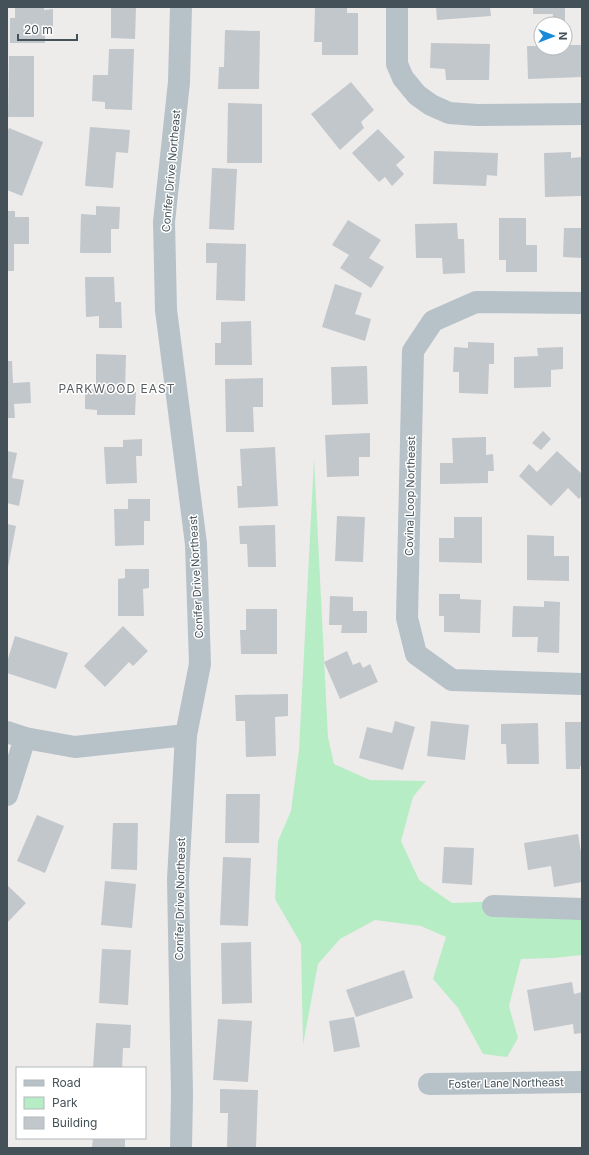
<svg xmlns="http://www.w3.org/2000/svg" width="589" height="1155" viewBox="0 0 589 1155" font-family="Inter,sans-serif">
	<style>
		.green { fill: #b7edc5 }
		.building { fill: #c2c7cb }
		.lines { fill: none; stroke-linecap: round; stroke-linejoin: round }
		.minor { stroke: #b6c2c8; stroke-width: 22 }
		.labels { text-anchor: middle; stroke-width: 3; stroke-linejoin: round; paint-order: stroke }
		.street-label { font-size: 11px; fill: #445158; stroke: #fff }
		.neighbourhood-label { font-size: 12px; letter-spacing: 1px; fill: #585d60; stroke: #fff }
	</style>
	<rect width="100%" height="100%" fill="#eeebeb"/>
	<polygon class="green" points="314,459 328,737 334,764 370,780 426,781 413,797 401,841 419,880 452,903 582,898 582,955 553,958 521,959 509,1006 518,1038 507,1057 483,1054 458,1008 433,979 446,937 421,926 375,920 340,939 318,964 303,1045 301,944 275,899 278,841 291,811 299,750"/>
	<g class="building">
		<polygon points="15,7 44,7 44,10 53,9 53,30 45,30 45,43 10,43 10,18 15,18"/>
		<polygon points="111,7 136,7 135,39 111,38"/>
		<polygon points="315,7 347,8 347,13 358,13 358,55 322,55 322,42 314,42"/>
		<polygon points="436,7 490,7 491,16 437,20"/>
		<polygon points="533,7 565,7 565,23 552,23 553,14 533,14"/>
		<polygon points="225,30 260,31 259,89 218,89 219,67 224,67"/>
		<polygon points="431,43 490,44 489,80 446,80 445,69 430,68"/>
		<polygon points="565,45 582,45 582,77 528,79 527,46 541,46 541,48 565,48"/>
		<polygon points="109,49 134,49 132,110 105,109 105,102 92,101 93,75 108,75"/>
		<polygon points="9,56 34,56 34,117 8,117"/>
		<polygon points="351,82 374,110 361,122 364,128 340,150 311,114"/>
		<polygon points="228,103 262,104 262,163 227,163"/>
		<polygon points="90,127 130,130 128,153 116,152 113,188 85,186"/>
		<polygon points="9,128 43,142 22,196 7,190 7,132"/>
		<polygon points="378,129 405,157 396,165 404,174 392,186 385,177 379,182 352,153"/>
		<polygon points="434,151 498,153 497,176 487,175 486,186 433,184"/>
		<polygon points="571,152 571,158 582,157 581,196 545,197 544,153"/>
		<polygon points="212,168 237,169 234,230 209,229"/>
		<polygon points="96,206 120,207 119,229 111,229 111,253 80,253 81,214 96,215"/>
		<polygon points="7,211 15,211 15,217 29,217 29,244 14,244 14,271 7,271"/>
		<polygon points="499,218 526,218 526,245 537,245 537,272 506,272 506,260 499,260"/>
		<polygon points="348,220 381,240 369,258 384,267 371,288 340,268 349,255 332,245"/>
		<polygon points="457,223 458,239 464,239 465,273 443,274 442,258 416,258 415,224"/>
		<polygon points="564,228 582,228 582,258 563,257"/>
		<polygon points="206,243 246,244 245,301 216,300 217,263 206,263"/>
		<polygon points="85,277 114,277 115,302 121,302 122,328 99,328 99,316 86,317"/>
		<polygon points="335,284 362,293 355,314 371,319 365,341 322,327"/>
		<polygon points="251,321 252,365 215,365 215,343 221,343 221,322"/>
		<polygon points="468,342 494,343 494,364 489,364 488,394 459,393 459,372 453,372 454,347 468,348"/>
		<polygon points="563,347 563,369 551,370 551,387 514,388 514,357 538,356 537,348"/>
		<polygon points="96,354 126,355 125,391 136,392 135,415 97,415 97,410 85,409 85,389 96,389"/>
		<polygon points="7,361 12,361 13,383 30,382 31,403 14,404 15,418 7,418"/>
		<polygon points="367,366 368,404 332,405 331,367"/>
		<polygon points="263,378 263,407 253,407 254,432 226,432 225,379"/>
		<polygon points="543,431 551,439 541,450 532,443"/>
		<polygon points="370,433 370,457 359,457 359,476 327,477 325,435"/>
		<polygon points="486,437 486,455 493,454 494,471 488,471 488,483 440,484 440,463 453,463 452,438"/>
		<polygon points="142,439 142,456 136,456 137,483 106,484 104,447 123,447 123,440"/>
		<polygon points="275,447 278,506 238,508 237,486 242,486 240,449"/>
		<polygon points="7,451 17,453 12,478 24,480 19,506 7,503"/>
		<polygon points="557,451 582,474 582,496 579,499 568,488 551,506 519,476 529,464 537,472"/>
		<polygon points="128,499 150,499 150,521 144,521 144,545 115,546 114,509 128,509"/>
		<polygon points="337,516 365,517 363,562 335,561"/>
		<polygon points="454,517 482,517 482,563 439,562 439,538 454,538"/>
		<polygon points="7,524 16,526 8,567 7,567"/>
		<polygon points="275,525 276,567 248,567 247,544 240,544 239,526"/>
		<polygon points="527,535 554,536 554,556 569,556 569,581 527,580"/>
		<polygon points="125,569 149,569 149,588 143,589 144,616 118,616 118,579 125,578"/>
		<polygon points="439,594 460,594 460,599 481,600 480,633 444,632 444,616 439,616"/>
		<polygon points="330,596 353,597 353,611 367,611 367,633 341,633 342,625 329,625"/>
		<polygon points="544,601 560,602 559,653 537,652 538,637 512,637 513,606 544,607"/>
		<polygon points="246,609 277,609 277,654 241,654 240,630 246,630"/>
		<polygon points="123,626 148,651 133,666 129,662 105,687 84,666"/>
		<polygon points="15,636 68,653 56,689 7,673 7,662"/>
		<polygon points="347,651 353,665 360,662 363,668 370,664 378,682 340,699 324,662"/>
		<polygon points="288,694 288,716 275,717 276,756 246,757 245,721 236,721 235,695"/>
		<polygon points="395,721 415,727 403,770 359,758 367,727 392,733"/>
		<polygon points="431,721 469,725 465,760 427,756"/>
		<polygon points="565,722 582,722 582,766 580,766 580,769 566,769"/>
		<polygon points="538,723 539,764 507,764 506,744 501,744 501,724"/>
		<polygon points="226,794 260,794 259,843 225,843"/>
		<polygon points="37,815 64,826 45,873 17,861"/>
		<polygon points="113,823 138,823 137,870 111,869"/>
		<polygon points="578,834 582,858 582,882 554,887 551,866 528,870 524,843"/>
		<polygon points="444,847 474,848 472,885 442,883"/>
		<polygon points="223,857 251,858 248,926 220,925"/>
		<polygon points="105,881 136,884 132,928 101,925"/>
		<polygon points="7,885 26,903 7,923"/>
		<polygon points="251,942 252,1003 222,1004 221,943"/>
		<polygon points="102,949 131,950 128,1005 99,1003"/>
		<polygon points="404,970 413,998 356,1017 346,990"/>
		<polygon points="572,982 574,994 582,992 582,1033 574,1034 573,1024 534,1031 527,990"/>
		<polygon points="354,1017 360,1047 334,1052 329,1021"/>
		<polygon points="218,1019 252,1021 248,1082 213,1080"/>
		<polygon points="96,1023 131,1025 130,1048 123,1048 122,1068 93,1068"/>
		<polygon points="220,1089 258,1090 256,1148 227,1148 228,1113 220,1113"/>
		<polygon points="93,1138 125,1138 125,1148 92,1148"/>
	</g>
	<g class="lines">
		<g class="minor">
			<polyline points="181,7 179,82 164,222 166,310 196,544 200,664 186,735 178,879 182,1094 181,1148"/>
			<polyline points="397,7 397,64 403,78 417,95 431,105 449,113 477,115 582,114"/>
			<polyline points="582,303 476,302 433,321 413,351 407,618 416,654 452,680 582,684"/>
			<polyline points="7,732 25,738 75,747 186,735"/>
			<polyline points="7,795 25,738"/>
			<polyline points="493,906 582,909"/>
			<polyline points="429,1084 582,1082"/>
		</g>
	</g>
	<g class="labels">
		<g class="street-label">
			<text transform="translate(171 171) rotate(-85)" y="4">Conifer Drive Northeast</text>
			<text transform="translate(410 496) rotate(-89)" y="4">Covina Loop Northeast</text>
			<text transform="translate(196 577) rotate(-93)" y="4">Conifer Drive Northeast</text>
			<text transform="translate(180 899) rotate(-89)" y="4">Conifer Drive Northeast</text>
			<text transform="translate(506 1083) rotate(-1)" y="4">Foster Lane Northeast</text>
		</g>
		<g class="neighbourhood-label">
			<text x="117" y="393">PARKWOOD EAST</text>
		</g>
	</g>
	<rect width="589" height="1155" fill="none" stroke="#445158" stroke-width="16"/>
	<rect x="16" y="1067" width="130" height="72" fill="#ffffff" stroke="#b4b9bc"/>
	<rect x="24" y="1080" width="20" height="6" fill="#b6c2c8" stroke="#b4b9bc"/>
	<text x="52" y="1087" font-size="12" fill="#445158">Road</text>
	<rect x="24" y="1097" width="20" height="12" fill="#b7edc5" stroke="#b4b9bc"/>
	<text x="52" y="1107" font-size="12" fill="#445158">Park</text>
	<rect x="24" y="1117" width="20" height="12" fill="#c2c7cb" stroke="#b4b9bc"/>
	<text x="52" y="1127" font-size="12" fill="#445158">Building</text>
	<g transform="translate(553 36) rotate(90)"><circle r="19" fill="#ffffff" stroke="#b4b9bc"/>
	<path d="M0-3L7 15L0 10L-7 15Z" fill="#1989da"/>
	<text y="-6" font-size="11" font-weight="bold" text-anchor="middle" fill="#445158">N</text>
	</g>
	<path d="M18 34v6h59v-6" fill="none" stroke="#445158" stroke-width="2"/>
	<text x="24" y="34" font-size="12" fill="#445158" stroke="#ffffff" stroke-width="3" paint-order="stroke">20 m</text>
</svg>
